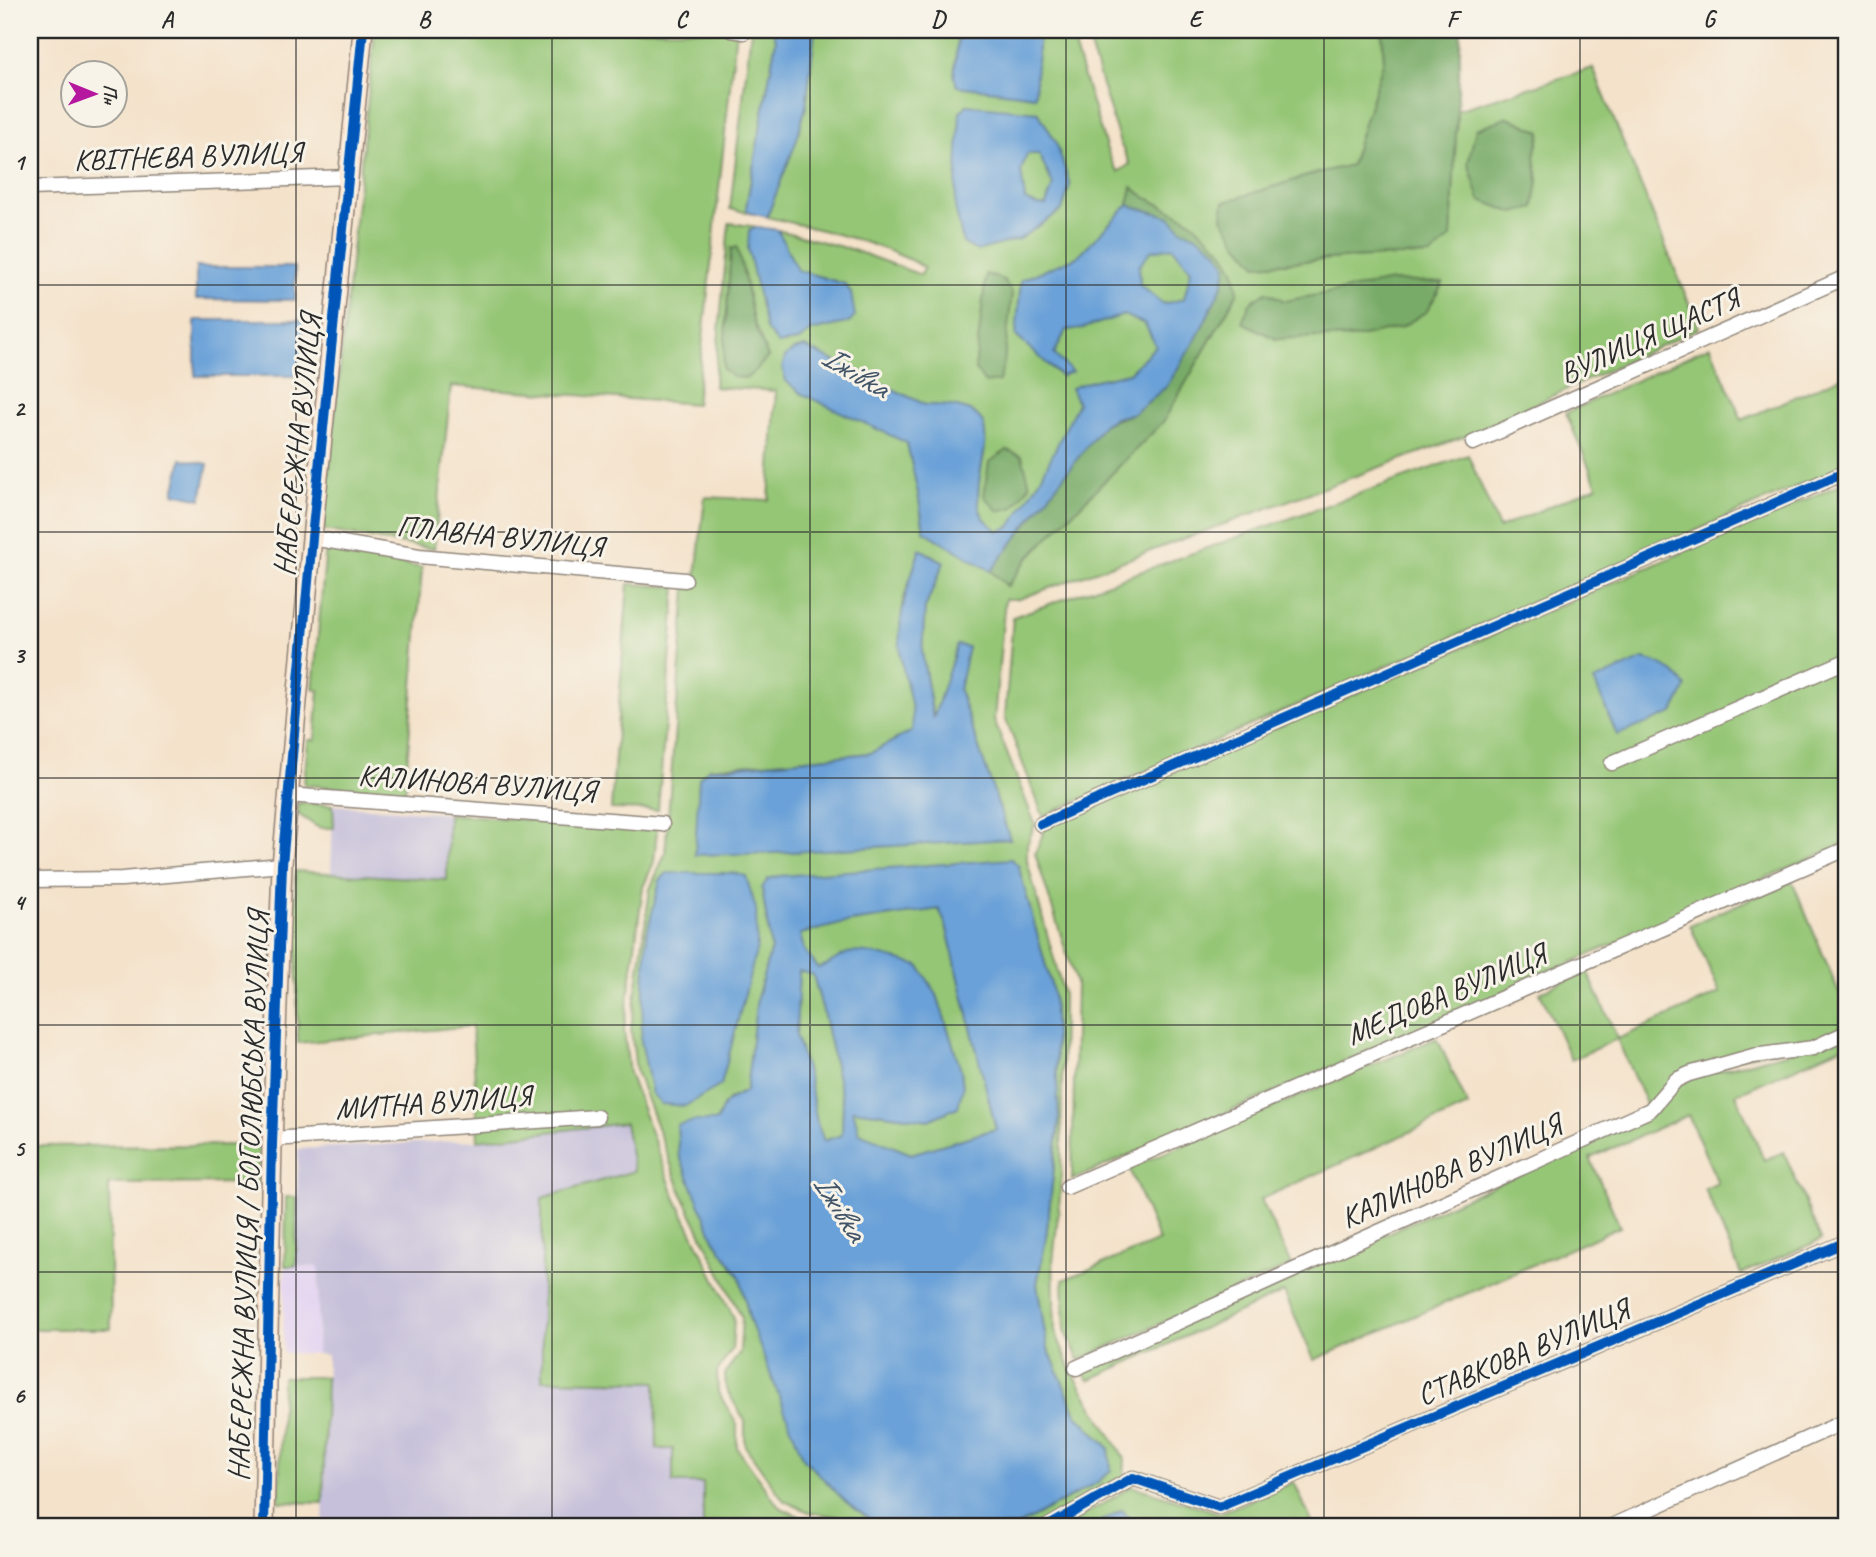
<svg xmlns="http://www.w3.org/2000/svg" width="1876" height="1557" viewBox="0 0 1876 1557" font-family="Caveat,sans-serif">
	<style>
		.built { fill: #e3d3f2 }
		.industrial { fill: #c6c0da }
		.green { fill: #95c676; stroke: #607850; stroke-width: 2; fill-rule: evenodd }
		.forest { fill: #78ab67; stroke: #526b49; stroke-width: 2 }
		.water { fill: #6aa1d8; stroke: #4a6682; stroke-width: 2; fill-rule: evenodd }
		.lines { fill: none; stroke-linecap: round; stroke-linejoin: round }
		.street-casing { stroke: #90867a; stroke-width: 17 }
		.secondary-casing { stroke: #90867a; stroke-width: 22 }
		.street { stroke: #fff; stroke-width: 14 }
		.secondary { stroke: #fde4d0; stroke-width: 19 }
		.cycleway-casing { stroke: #f7f3e8; stroke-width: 15 }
		.cycleway { stroke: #0057b8; stroke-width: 10 }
		.grid { fill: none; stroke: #2b2b2b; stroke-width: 2; stroke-opacity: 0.55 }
		.labels { text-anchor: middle; stroke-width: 6; stroke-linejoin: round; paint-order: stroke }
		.street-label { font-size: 30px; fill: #2b2b2b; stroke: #f7f3e8 }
		.water-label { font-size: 32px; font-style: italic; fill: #415468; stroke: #f7f3e8 }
		.neatline { fill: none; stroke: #2b2b2b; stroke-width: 2.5 }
		.grid-label { font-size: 23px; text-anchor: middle; font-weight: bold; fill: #2b2b2b }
	</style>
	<rect width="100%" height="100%" fill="#f7f3e8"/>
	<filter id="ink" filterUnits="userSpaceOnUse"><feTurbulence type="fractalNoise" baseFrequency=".0143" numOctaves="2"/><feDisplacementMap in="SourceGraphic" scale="14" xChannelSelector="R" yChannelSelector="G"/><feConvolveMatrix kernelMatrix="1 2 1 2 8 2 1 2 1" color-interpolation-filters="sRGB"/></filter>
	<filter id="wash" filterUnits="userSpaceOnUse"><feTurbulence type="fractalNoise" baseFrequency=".00686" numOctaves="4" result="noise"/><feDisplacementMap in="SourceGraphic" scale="28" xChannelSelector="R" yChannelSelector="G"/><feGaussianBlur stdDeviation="1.57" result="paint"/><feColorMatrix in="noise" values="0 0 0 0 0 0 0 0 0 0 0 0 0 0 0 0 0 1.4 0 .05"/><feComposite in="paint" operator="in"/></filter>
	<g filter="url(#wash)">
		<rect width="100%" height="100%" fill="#f4e2ca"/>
		<polygon class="built" points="285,1266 319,1267 317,1354 283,1353"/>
		<g class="industrial">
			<polygon points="333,805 448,814 448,880 331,875"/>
			<polygon points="625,1123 634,1171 542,1380 657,1382 657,1449 673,1449 703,1483 703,1527 323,1527 327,1355 317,1354 319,1267 296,1266 298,1149 478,1140"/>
		</g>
		<g class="green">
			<polygon points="375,30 736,30 696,404 451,386 434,549 323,530"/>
			<polygon points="751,30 773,30 776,40 746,207 750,213 730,209"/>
			<path d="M815 30H959L954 76 1034 96 1039 30H1069L1106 147 1112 162 1118 172 1130 164 1120 143 1085 30H1382L1384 60 1351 166 1317 173 1257 265 1341 258 1431 255 1451 237 1457 110 1593 68 1699 328 1468 435 1019 599H1005L994 720 1035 824 1027 845V861L1063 992 1061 1187 1053 1262 1055 1331 1071 1370 1125 1459 1124 1476 1033 1527H1016L1098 1482 1111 1470 1109 1448 1076 1414 1047 1346 1037 1284 1046 1238 1059 1122 1053 992 1018 865 762 888 771 949 757 998 746 1091C727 1099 723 1101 717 1122L695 1121 714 1239 740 1277 750 1321 845 1501 880 1527H857L849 1519 809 1512 784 1501 745 1446V1421L726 1389 725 1374 740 1352 742 1318 682 1194 636 1071 631 1029 650 889 665 854 686 589 696 576 705 497 769 500 776 391 714 387 729 223 758 227 749 230 798 341 811 331 850 322 851 293 845 284 797 270 778 230 853 250 921 275 924 267C876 241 819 229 767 217L796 142 806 106ZM967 105 1056 142 1062 210 1019 239ZM1508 117 1541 132 1535 155 1476 129ZM1132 188 1145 197 1190 220 1238 292 1163 422 1028 558 1008 586 991 571 924 531 918 493 907 443 805 347 926 405C944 405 979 405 984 427 988 445 981 465 979 483 978 493 977 505 982 515 985 521 993 526 998 531L1010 527 1040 480 1091 381 1129 373 1156 346 1145 324 1124 315 1083 328 1066 330 1054 354 1061 376 1017 336 1021 280 1077 257 1128 205ZM731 249 744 275 753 321 768 357 723 369ZM1266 292 1355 338 1316 337ZM920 549 944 562 925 608 922 652 934 721 957 645 967 647 959 690 1010 839 708 768 871 753 912 731 914 718 902 604Z"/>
			<polygon points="1027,154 1039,154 1053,185 1046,205 1037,205 1025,200 1021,171"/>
			<polygon points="1173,247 1191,270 1184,299 1163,304 1140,285 1139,266 1151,251"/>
			<polygon points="1710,346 1742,420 1846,375 1846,465 1043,816 1005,717 1013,617 1468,455 1499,528 1597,486 1566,413"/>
			<polygon points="1846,482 1846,843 1072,1180 1076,983 1035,853 1046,827"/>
			<polygon points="326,548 422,568 405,793 304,785 308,740 315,740 319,690 313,689"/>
			<polygon points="628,584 676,587 658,810 611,809"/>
			<polygon points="298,803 333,805 334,828 319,828 298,814"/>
			<polygon points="448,814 657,829 654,862 643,887 624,1029 629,1073 675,1197 734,1318 732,1349 717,1372 718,1392 737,1424 737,1448 779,1507 807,1520 846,1527 703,1527 703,1483 673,1483 673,1449 657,1449 656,1382 542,1380 542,1198 634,1171 625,1123 478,1140 472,1026 298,1043 295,871 447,880"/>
			<polygon points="1792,881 1846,1009 1846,1026 1811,1042 1687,1069 1647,1106 1617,1039 1571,1060 1540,992 1587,971 1618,1039 1720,993 1690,925"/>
			<polygon points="939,909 946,925 996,1129 911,1154 859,1133 853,1110 929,1120 963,1088 961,1070 937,995 849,953 828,965 818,968 804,950 800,934 844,923"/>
			<polygon points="799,970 813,975 823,1011 843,1102 842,1135 823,1141 817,1123 809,1080 796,1036"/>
			<polygon points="1846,1037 1846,1045 1736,1094 1764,1160 1784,1152 1821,1240 1741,1274 1705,1189 1718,1183 1688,1115 1590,1158 1620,1227 1314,1360 1284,1292 1089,1380 1082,1370 1653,1114 1679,1084 1690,1078"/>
			<polygon points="1437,1038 1468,1106 1261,1199 1291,1265 1079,1360 1065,1330 1063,1280 1159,1241 1129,1168"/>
			<polygon points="259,1145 258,1183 109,1184 111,1329 30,1329 30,1146"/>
			<polygon points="286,1197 297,1197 296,1266 285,1266"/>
			<polygon points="282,1377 326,1377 323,1503 279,1502"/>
			<polygon points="1294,1482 1314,1527 1065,1527 1132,1486 1220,1513"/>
		</g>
		<g class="forest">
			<polygon points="1382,30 1461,30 1451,237 1431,255 1341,258 1257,265 1239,244 1222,218 1224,202 1317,173 1351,165 1384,60"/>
			<polygon points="1508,117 1541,132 1535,155 1538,180 1534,208 1514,213 1480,200 1468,163 1476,129"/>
			<polygon points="1132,187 1145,197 1190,220 1223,251 1234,269 1238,292 1163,422 1028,558 1007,586 991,571 1104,424 1134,413 1167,386 1197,337 1223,284 1199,237 1182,231 1170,217 1128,205"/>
			<polygon points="737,247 744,275 753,321 768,357 757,369 747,378 733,377 723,369 731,249"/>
			<polygon points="986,274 1004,280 1012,293 1004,363 999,381 985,383 975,369"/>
			<polygon points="1392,281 1443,283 1427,311 1402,327 1355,338 1316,337 1276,339 1242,322 1250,303 1266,292 1285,301"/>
			<polygon points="1007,450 1022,456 1030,485 1014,507 998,511 984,496 989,462"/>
		</g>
		<g class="water">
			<polygon points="773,30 815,30 806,106 796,142 767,217 750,213 746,208 776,40"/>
			<polygon points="959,30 1039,30 1035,96 957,86 954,76"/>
			<path d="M967 105 1038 112 1056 142 1070 185 1062 210 1019 239 977 251 963 243 955 207 960 112ZM1027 154H1039L1053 185 1046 205H1037L1025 200 1021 171Z"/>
			<path d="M1128 205 1170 217 1182 230 1199 237 1216 250 1226 265 1223 284 1197 337 1167 386 1134 413 1115 418 1104 424 991 571 924 531 918 493 907 443 802 394 786 381 782 368 785 357 794 350 805 347 926 405C944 405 979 405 984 427 988 444 981 465 979 483 978 493 977 505 982 515 985 521 993 526 998 531L1010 527 1040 480 1078 403 1071 388 1091 381 1129 373 1156 346 1145 324 1124 315 1083 328 1066 330 1054 354 1072 372 1061 376 1016 336 1021 280 1077 257ZM1173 247 1191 270 1184 299 1163 304 1140 285 1139 266 1151 251Z"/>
			<polygon points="758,227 778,230 797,270 845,284 851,293 855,316 850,322 811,331 798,341 778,344 766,329 748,249 749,230"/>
			<polygon points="196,267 295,267 295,300 196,299"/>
			<rect x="195" y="320" width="108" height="56"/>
			<polygon points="182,459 208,464 201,499 174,493"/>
			<path d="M920 549 944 562 925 608 922 652 933 719 957 645 968 647 959 690 1010 839 775 853 695 855 699 778 708 769 871 753 912 731C916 704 902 678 900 650 897 615 909 582 920 549Z"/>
			<path d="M1643 659C1661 663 1676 671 1686 687L1673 713 1617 735 1594 681Z"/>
			<path d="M1011 859 1018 865 1053 992 1059 1122 1046 1238 1037 1284 1047 1346 1076 1414 1109 1448 1111 1470 1098 1482 1016 1527H880L845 1501 803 1458 750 1321 740 1277 714 1239 679 1155 677 1125 695 1121H717C724 1101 727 1100 746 1091L757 998 771 949 762 888 768 879 779 876ZM939 909 946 925 996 1129 911 1154 859 1133 853 1110 929 1120 958 1107 963 1088 961 1070 937 995 919 966C903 961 864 949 848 953 839 956 829 965 818 968L804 950 800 934 844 923ZM799 971 813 975 823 1011 843 1102 842 1135 824 1141 817 1123 809 1080 796 1036Z"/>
			<polygon points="667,873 733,873 746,876 756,909 757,948 721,1085 685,1106 661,1104 652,1094 641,1041 647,933 660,880"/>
			<polygon points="1122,1510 1138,1527 1091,1527"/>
		</g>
	</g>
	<g filter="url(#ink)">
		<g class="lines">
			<defs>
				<g id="street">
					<polyline points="731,30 744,32"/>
					<polyline points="30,188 348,177"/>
					<polyline points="1473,443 1846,277"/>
					<polyline points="312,538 419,556 685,580"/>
					<polyline points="1612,763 1846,661"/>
					<polyline points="288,795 662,824"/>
					<polyline points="1041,824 1846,472"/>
					<polyline points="30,880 122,879 282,865"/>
					<polyline points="273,1139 597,1117"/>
					<polyline points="1067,1187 1846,849"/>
					<polyline points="1076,1368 1650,1110 1676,1080 1689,1074 1753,1056 1813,1048 1846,1033"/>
					<polyline points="1047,1527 1133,1478 1219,1507 1846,1242"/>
					<polyline points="1610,1527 1846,1421"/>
				</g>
				<polyline id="secondary" points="264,1527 272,1145 282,865 312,538 363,30"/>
			</defs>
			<use href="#street" class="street-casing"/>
			<use href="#secondary" class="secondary-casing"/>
			<use href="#street" class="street"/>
			<use href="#secondary" class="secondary"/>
			<defs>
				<g id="cycleway">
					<polyline points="1041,824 1846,472"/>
					<polyline points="264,1527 272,1145 282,865 312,538 363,30"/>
					<polyline points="1047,1527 1133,1478 1219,1507 1846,1242"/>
				</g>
			</defs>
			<use href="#cycleway" class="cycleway-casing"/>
			<use href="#cycleway" class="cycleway"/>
		</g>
	</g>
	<path class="grid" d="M296 30V1527M552 30V1527M810 30V1527M1066 30V1527M1324 30V1527M1580 30V1527M30 285H1846M30 532H1846M30 778H1846M30 1025H1846M30 1272H1846"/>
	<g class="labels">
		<g class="street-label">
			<text transform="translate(188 156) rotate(-2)" y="10">КВІТНЕВА ВУЛИЦЯ</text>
			<text transform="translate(1649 336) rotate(-24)" y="10">ВУЛИЦЯ ЩАСТЯ</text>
			<text transform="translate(297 445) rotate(-84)" y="10">НАБЕРЕЖНА ВУЛИЦЯ</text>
			<text transform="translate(500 536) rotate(6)" y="10">ПЛАВНА ВУЛИЦЯ</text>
			<text transform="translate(477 783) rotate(4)" y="10">КАЛИНОВА ВУЛИЦЯ</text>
			<text transform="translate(1446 994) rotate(-23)" y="10">МЕДОВА ВУЛИЦЯ</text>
			<text transform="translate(433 1102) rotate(-4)" y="10">МИТНА ВУЛИЦЯ</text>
			<text transform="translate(1451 1171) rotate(-24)" y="10">КАЛИНОВА ВУЛИЦЯ</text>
			<text transform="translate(248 1196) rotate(-88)" y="10">НАБЕРЕЖНА ВУЛИЦЯ / БОГОЛЮБСЬКА ВУЛИЦЯ</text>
			<text transform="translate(1523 1352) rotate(-23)" y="10">СТАВКОВА ВУЛИЦЯ</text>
		</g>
		<g class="water-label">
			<text transform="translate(856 371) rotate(31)" y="11">Іжівка</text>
			<text transform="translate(841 1207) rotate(58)" y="11">Іжівка</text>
		</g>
	</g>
	<rect width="1876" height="1557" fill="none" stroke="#f7f3e8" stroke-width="77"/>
	<g transform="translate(94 94) rotate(91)"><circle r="33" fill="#f7f3e8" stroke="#a5a39c" stroke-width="2"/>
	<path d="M0-5L12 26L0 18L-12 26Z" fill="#b5179e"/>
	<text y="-10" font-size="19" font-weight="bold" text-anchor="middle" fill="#2b2b2b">Пн</text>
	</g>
	<rect x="38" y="38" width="1800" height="1480" class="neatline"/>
	<g class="grid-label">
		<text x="167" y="27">A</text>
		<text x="424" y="27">B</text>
		<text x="681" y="27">C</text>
		<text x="938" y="27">D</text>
		<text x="1195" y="27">E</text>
		<text x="1452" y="27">F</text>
		<text x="1709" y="27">G</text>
		<text x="19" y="170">1</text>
		<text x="19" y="416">2</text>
		<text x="19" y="663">3</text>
		<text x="19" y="910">4</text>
		<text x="19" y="1156">5</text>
		<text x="19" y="1403">6</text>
	</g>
</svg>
